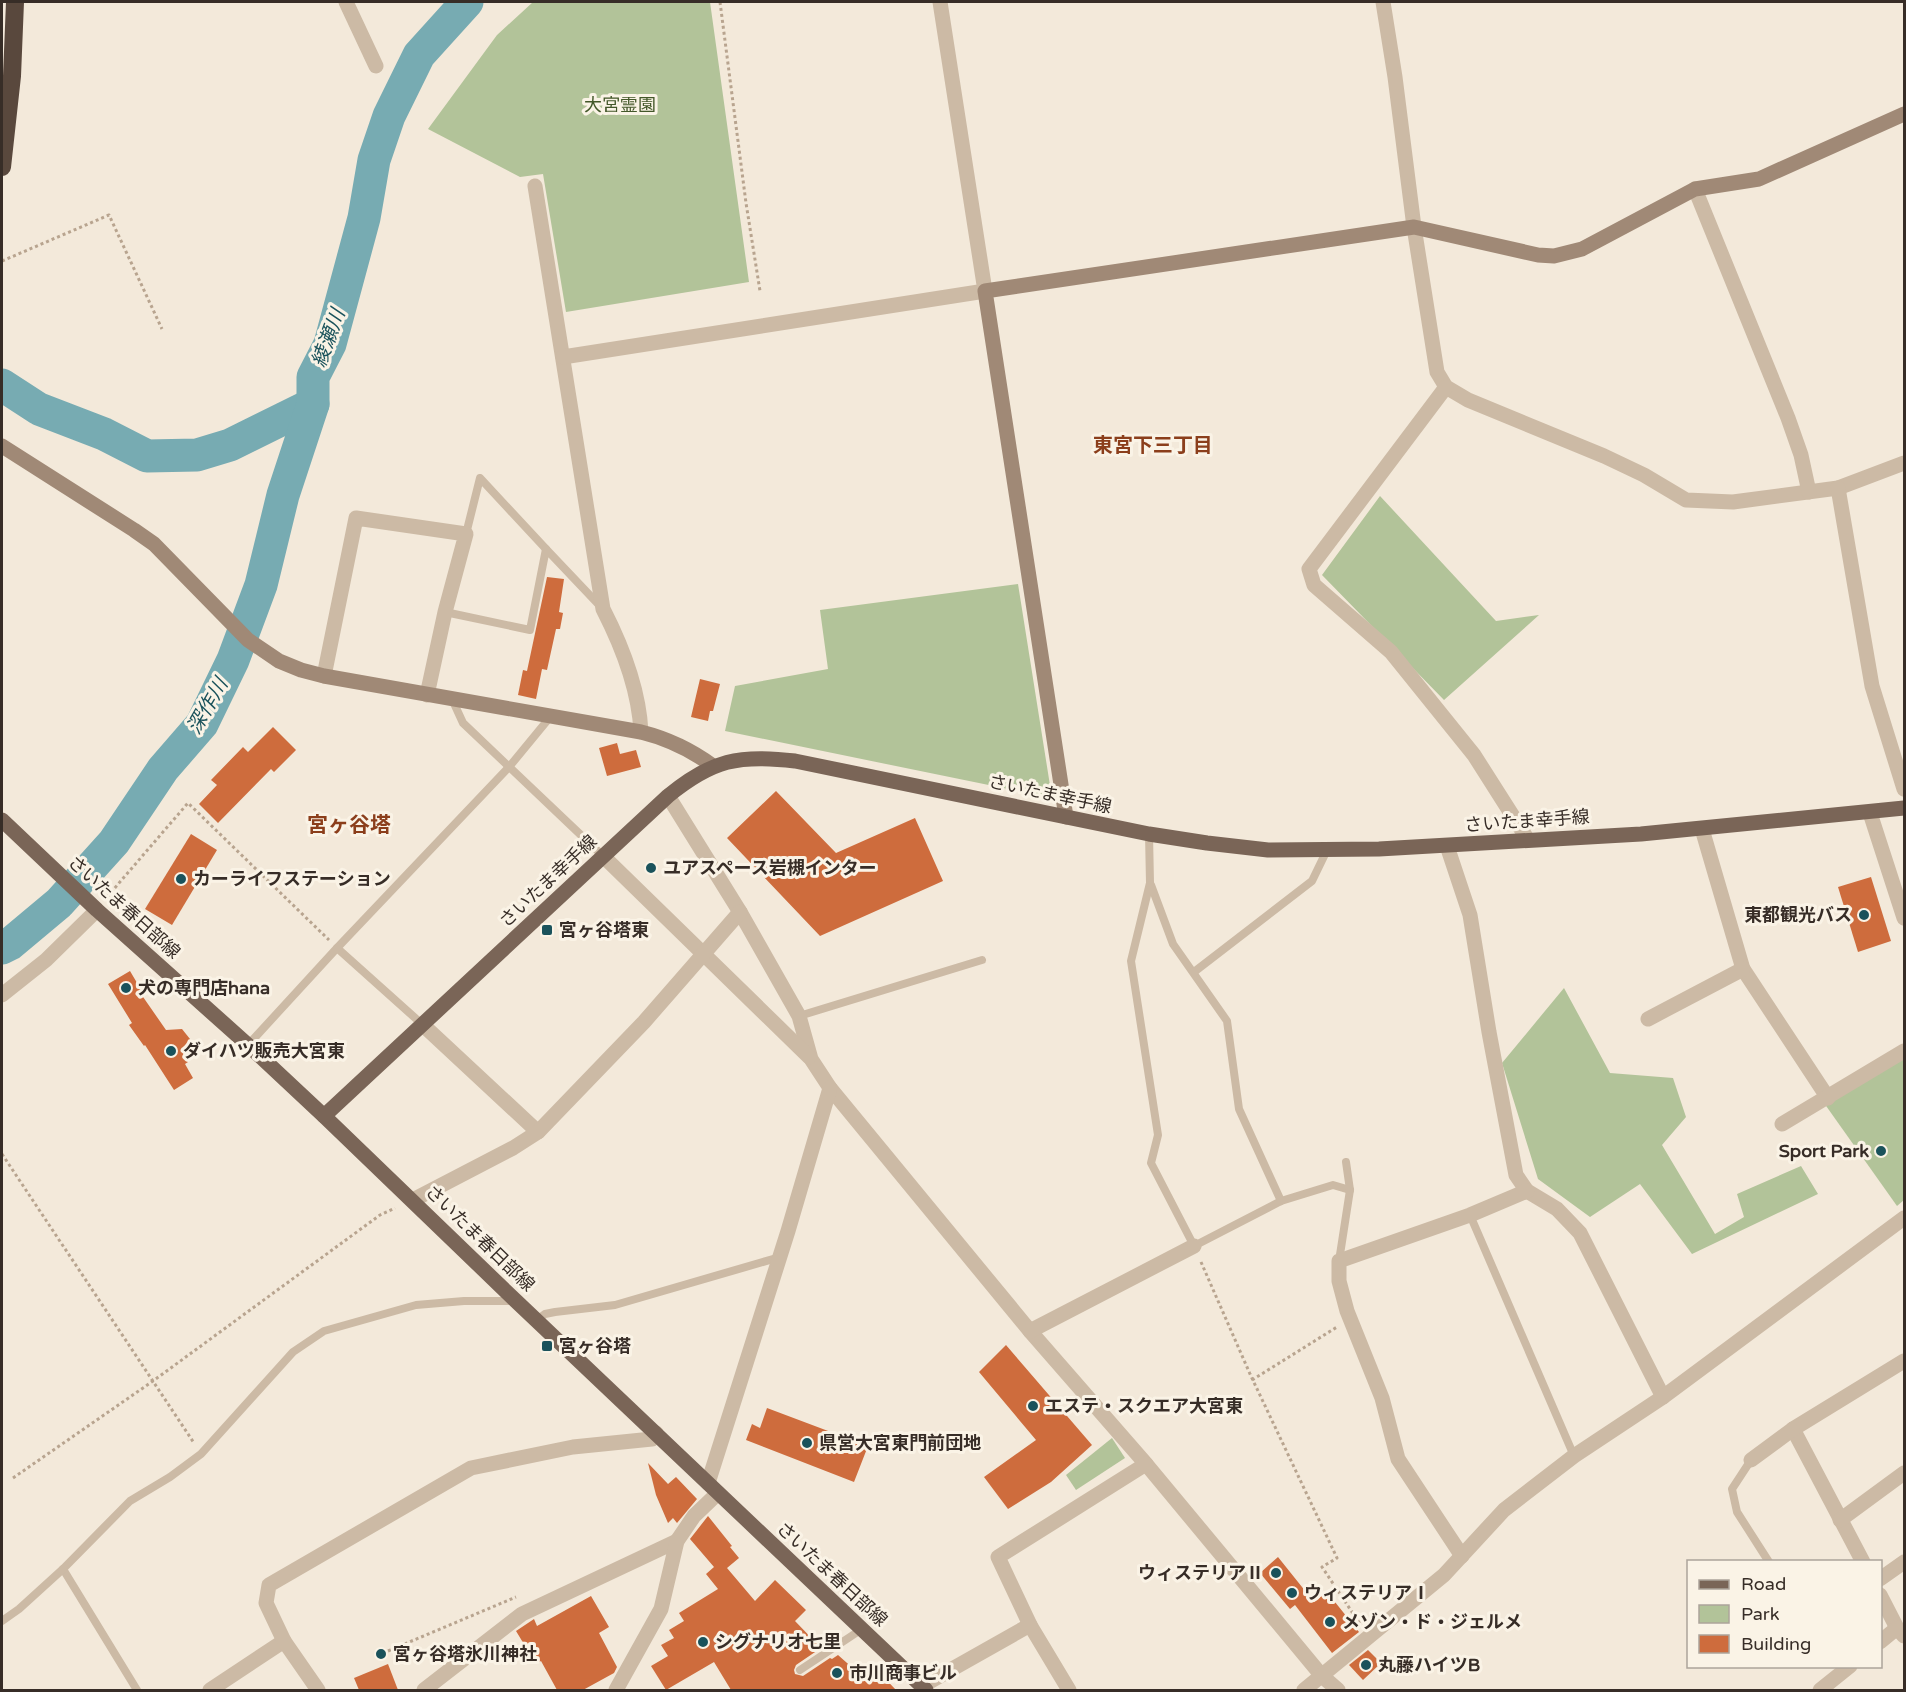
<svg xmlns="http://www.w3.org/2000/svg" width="1906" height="1692" viewBox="0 0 1906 1692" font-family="'Varela Round','Noto Sans JP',sans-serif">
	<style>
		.green { fill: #b2c399 }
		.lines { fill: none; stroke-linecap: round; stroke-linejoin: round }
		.river { stroke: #77abb2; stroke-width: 33 }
		.building { fill: #ce6c3d }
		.path { stroke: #b8a48f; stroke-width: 3; stroke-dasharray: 3 3; stroke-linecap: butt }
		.lane { stroke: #ccbaa5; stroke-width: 8 }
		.street { stroke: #ccbaa5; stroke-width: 15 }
		.secondary { stroke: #a08976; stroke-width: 15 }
		.primary { stroke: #7a6557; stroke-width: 15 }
		.highway { stroke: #59483d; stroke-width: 18 }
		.poi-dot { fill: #1a525b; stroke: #faf3e6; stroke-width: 2 }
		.labels { text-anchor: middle; stroke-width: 6; stroke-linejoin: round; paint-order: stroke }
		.park-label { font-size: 18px; fill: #435729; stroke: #faf3e6 }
		.street-label { font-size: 18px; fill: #372d27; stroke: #faf3e6 }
		.poi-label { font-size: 18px; font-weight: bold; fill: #372d27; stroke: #faf3e6; text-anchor: start }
		.water-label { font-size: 20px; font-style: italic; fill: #1a525b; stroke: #faf3e6 }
		.neighbourhood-label { font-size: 20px; font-weight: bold; fill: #8b3e1b; stroke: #faf3e6 }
		.quarter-label { font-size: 21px; font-weight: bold; fill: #8b3e1b; stroke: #faf3e6 }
	</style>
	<rect width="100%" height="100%" fill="#f3e9da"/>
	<g class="green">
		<polygon points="533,2 710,2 749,282 566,312 543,174 520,177 428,129 497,35"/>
		<polygon points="1380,496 1496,621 1539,615 1444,700 1322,575"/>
		<polygon points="1018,584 1052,798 725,731 735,686 828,669 820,610"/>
		<polygon points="1564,988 1610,1073 1673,1078 1686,1117 1662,1145 1715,1234 1744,1217 1737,1194 1801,1166 1818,1194 1692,1254 1640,1184 1590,1217 1538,1179 1502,1063"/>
		<polygon points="1904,1056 1904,1200 1897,1206 1824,1103"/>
		<polygon points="1112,1438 1125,1458 1076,1490 1066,1475"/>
	</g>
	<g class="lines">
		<g class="river">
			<polyline points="2,385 39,409 104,434 147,456 197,455 230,445 313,404"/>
			<polyline points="2,948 10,944 59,903 114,842 163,769 202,724 233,660 261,585 283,495 313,404 313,377 330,344 364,218 374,160 389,116 419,55 467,2"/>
		</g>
	</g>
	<g class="building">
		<polygon points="547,577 564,579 559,612 563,613 560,629 556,629 547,670 542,669 536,699 518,695 523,670 527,671"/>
		<polygon points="700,679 720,684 713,711 710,711 708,721 691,717"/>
		<polygon points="273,727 296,750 274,772 271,769 218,823 199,804 217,785 211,780 243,747 248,752"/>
		<polygon points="617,743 620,754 636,750 641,767 607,776 599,748"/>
		<polygon points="776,791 836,853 915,818 943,881 820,936 727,838"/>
		<polygon points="191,834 217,850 172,925 145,909"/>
		<polygon points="1871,877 1891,941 1858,952 1838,887"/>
		<polygon points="130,971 143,993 141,994 166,1030 182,1029 190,1039 183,1055 188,1062 185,1064 193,1078 174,1090 145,1045 144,1046 129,1025 132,1023 108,984"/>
		<polygon points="1006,1345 1092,1445 1051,1482 1008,1509 984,1477 1036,1440 979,1372"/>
		<polygon points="767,1408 868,1446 854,1482 746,1440 752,1424 760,1428"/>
		<polygon points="648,1463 668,1484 676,1477 697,1499 677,1523 673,1518 668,1523 656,1495"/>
		<polygon points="708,1516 732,1546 730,1547 739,1558 727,1568 755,1601 775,1580 806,1610 795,1621 821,1648 796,1665 794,1670 795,1674 803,1676 830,1658 832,1659 838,1655 864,1678 875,1668 896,1690 731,1690 714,1662 666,1690 651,1666 668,1656 661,1645 674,1638 669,1630 684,1621 679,1613 718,1589 706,1574 714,1567 690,1539"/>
		<polygon points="1278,1557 1314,1602 1327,1592 1359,1632 1332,1653 1295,1605 1290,1609 1260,1573"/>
		<polygon points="591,1596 609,1627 599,1633 617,1667 614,1673 583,1690 557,1690 541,1661 536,1664 516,1631 534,1619 537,1626"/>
		<polygon points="1368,1650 1381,1663 1363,1680 1349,1665"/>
		<polygon points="388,1664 398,1690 359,1690 354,1678"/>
	</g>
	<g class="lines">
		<g class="path">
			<polyline points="720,2 746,203 760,291"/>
			<polyline points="2,261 109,215 162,329"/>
			<polyline points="107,897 188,803 329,940"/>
			<polyline points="2,1154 194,1443"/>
			<polyline points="1201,1262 1250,1374 1337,1558 1322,1567 1360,1624"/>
			<polyline points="1252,1380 1337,1327"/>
			<polyline points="13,1478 153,1381 380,1215 395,1208"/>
			<polyline points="388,1651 516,1597"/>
		</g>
		<g class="lane">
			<polyline points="466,534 480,478 546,549"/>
			<polyline points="445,612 530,630 546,549 601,607"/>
			<polyline points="452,699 463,723 603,856"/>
			<polyline points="1149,834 1150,883 1131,961 1158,1135 1151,1163 1194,1246 1281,1201 1333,1185 1350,1190"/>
			<polyline points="1151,885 1173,944 1227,1021 1239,1109 1281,1201"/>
			<polyline points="337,948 423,1025"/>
			<polyline points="1194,972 1312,881 1327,850"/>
			<polyline points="799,1016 982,960"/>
			<polyline points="248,1045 337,948 509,767 551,716"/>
			<polyline points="1470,1215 1574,1456"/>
			<polyline points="1339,1261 1350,1190 1346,1162"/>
			<polyline points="537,1320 545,1314 555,1312 615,1305 780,1257"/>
			<polyline points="1751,1460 1732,1489 1737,1512 1769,1562"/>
			<polyline points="63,1569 137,1690"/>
			<polyline points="2,1621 19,1609 63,1569 130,1501 170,1477 201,1454 293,1352 324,1331 416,1305 464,1301 516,1301"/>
			<polyline points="800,1670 862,1629"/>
		</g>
		<g class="street">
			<polyline points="346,2 376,66"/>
			<polyline points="1383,2 1395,77 1414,227 1437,372 1446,387 1468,400 1604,456 1644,475 1686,500 1733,502 1838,488 1904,463"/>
			<path d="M535 186 603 609C622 646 639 689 641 732"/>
			<polyline points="1695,189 1788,418 1801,455 1809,492"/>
			<polyline points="563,357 985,291 940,2"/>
			<polyline points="1446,387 1309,569 1314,585 1391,652 1474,755 1528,840"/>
			<polyline points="1838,488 1872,686 1904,789"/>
			<polyline points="324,676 356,518 466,534 445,612 427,695"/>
			<polyline points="668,796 740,912 799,1016 811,1059 830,1088 1030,1331 1146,1464 1322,1676 1338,1690"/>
			<polyline points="1870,813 1904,918"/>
			<polyline points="1702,829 1743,969 1828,1098"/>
			<polyline points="1447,846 1470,915 1489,1032 1516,1175 1527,1191 1557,1209 1580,1233 1663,1397"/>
			<polyline points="603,856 809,1057"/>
			<polyline points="2,995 46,960 97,910"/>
			<polyline points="1648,1019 1743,969"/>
			<polyline points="423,1025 538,1132"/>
			<polyline points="1782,1124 1904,1051"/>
			<polyline points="413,1200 513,1148 538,1132 644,1022 740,912"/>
			<polyline points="1030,1331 1194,1246"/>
			<polyline points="1793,1429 1863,1562"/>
			<polyline points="1751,1460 1793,1429 1904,1361"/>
			<polyline points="708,1483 788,1231 830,1088"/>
			<polyline points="1840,1520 1904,1473"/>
			<polyline points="1462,1556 1398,1459 1382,1398 1347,1311 1339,1281 1339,1261 1470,1215 1527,1191"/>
			<polyline points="1880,1579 1904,1562"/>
			<polyline points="1880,1595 1897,1628 1904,1636"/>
			<polyline points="1880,1642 1897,1628"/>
			<polyline points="922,1686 1030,1625"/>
			<polyline points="210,1690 284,1641"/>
			<polyline points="318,1690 284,1641 266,1603 269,1585 471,1468 573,1447 652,1439 656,1433"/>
			<polyline points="424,1690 522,1614 677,1541"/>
			<polyline points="616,1690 661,1609 677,1541 694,1516 718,1493"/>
			<polyline points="1069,1690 1030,1625 998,1557 1146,1464"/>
			<polyline points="1304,1690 1444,1575 1504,1510 1574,1456 1663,1397 1904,1218"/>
			<polyline points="1820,1690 1850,1666"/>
		</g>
		<g class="secondary">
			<path d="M2 446 134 530 154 544 248 640 279 661 301 670 324 676 641 732C669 739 690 749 713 766"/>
			<polyline points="1066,817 985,291 1414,227 1538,255 1554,256 1582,249 1695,189 1759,179 1904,114"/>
		</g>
		<g class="primary">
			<polyline points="2,820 97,910 248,1045 324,1116 516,1301 926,1690"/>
			<path d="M324 1116 668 796C712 760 739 754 795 761L1149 834 1207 843 1268 850 1379 849 1641 834 1904 808"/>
		</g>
		<polyline class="highway" points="2,167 12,76 15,2"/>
	</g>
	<g class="poi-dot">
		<circle cx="651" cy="868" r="6"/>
		<circle cx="181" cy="879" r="6"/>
		<circle cx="1864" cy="915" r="6"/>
		<rect x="541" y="924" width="12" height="12" rx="3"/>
		<circle cx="126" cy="988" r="6"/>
		<circle cx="171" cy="1051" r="6"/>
		<circle cx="1881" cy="1151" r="6"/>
		<rect x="541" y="1340" width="12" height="12" rx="3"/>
		<circle cx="1033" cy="1406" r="6"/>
		<circle cx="807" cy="1443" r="6"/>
		<circle cx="1276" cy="1573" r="6"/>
		<circle cx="1292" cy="1593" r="6"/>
		<circle cx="1330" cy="1622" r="6"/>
		<circle cx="703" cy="1642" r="6"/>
		<circle cx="381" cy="1654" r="6"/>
		<circle cx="1366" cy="1665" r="6"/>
		<circle cx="837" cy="1673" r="6"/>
	</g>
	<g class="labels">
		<g class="park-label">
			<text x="620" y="111">大宮霊園</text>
		</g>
		<g class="street-label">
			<text transform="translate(1050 794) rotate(12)" y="6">さいたま幸手線</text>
			<text transform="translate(1527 821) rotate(-4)" y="6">さいたま幸手線</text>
			<text transform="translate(548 881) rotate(-43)" y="6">さいたま幸手線</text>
			<text transform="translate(124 907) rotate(42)" y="6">さいたま春日部線</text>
			<text transform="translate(480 1238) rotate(44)" y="6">さいたま春日部線</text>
			<text transform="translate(832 1574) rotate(43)" y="6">さいたま春日部線</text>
		</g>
		<g class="poi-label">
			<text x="663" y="874">ユアスペース岩槻インター</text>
			<text x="193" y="885">カーライフステーション</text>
			<text x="1852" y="921" text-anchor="end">東都観光バス</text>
			<text x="559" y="936">宮ヶ谷塔東</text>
			<text x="138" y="994">犬の専門店hana</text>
			<text x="183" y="1057">ダイハツ販売大宮東</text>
			<text x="1869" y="1157" text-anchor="end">Sport Park</text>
			<text x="559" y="1352">宮ヶ谷塔</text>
			<text x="1045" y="1412">エステ・スクエア大宮東</text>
			<text x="819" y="1449">県営大宮東門前団地</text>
			<text x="1264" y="1579" text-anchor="end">ウィステリアⅡ</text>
			<text x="1304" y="1599">ウィステリアⅠ</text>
			<text x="1342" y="1628">メゾン・ド・ジェルメ</text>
			<text x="715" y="1648">シグナリオ七里</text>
			<text x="393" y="1660">宮ヶ谷塔氷川神社</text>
			<text x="1378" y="1671">丸藤ハイツB</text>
			<text x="849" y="1679">市川商事ビル</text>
		</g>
		<g class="water-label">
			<text transform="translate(328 338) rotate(-70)" y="7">綾瀬川</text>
			<text transform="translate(207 706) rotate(-60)" y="7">深作川</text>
		</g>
		<g class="neighbourhood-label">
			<text x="1153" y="452">東宮下三丁目</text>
		</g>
		<g class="quarter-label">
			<text x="349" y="832">宮ヶ谷塔</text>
		</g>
	</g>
	<rect width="1906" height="1692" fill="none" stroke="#372d27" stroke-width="6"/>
	<rect x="1687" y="1560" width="195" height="108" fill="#faf3e6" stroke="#aca49a" stroke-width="1.5"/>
	<rect x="1699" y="1580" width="30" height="9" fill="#7a6557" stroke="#aca49a" stroke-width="1.5"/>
	<text x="1741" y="1590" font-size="18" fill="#372d27">Road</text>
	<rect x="1699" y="1605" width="30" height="18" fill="#b2c399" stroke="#aca49a" stroke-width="1.5"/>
	<text x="1741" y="1620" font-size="18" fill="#372d27">Park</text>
	<rect x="1699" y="1635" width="30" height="18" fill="#ce6c3d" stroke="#aca49a" stroke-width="1.5"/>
	<text x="1741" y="1650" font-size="18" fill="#372d27">Building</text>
</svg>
